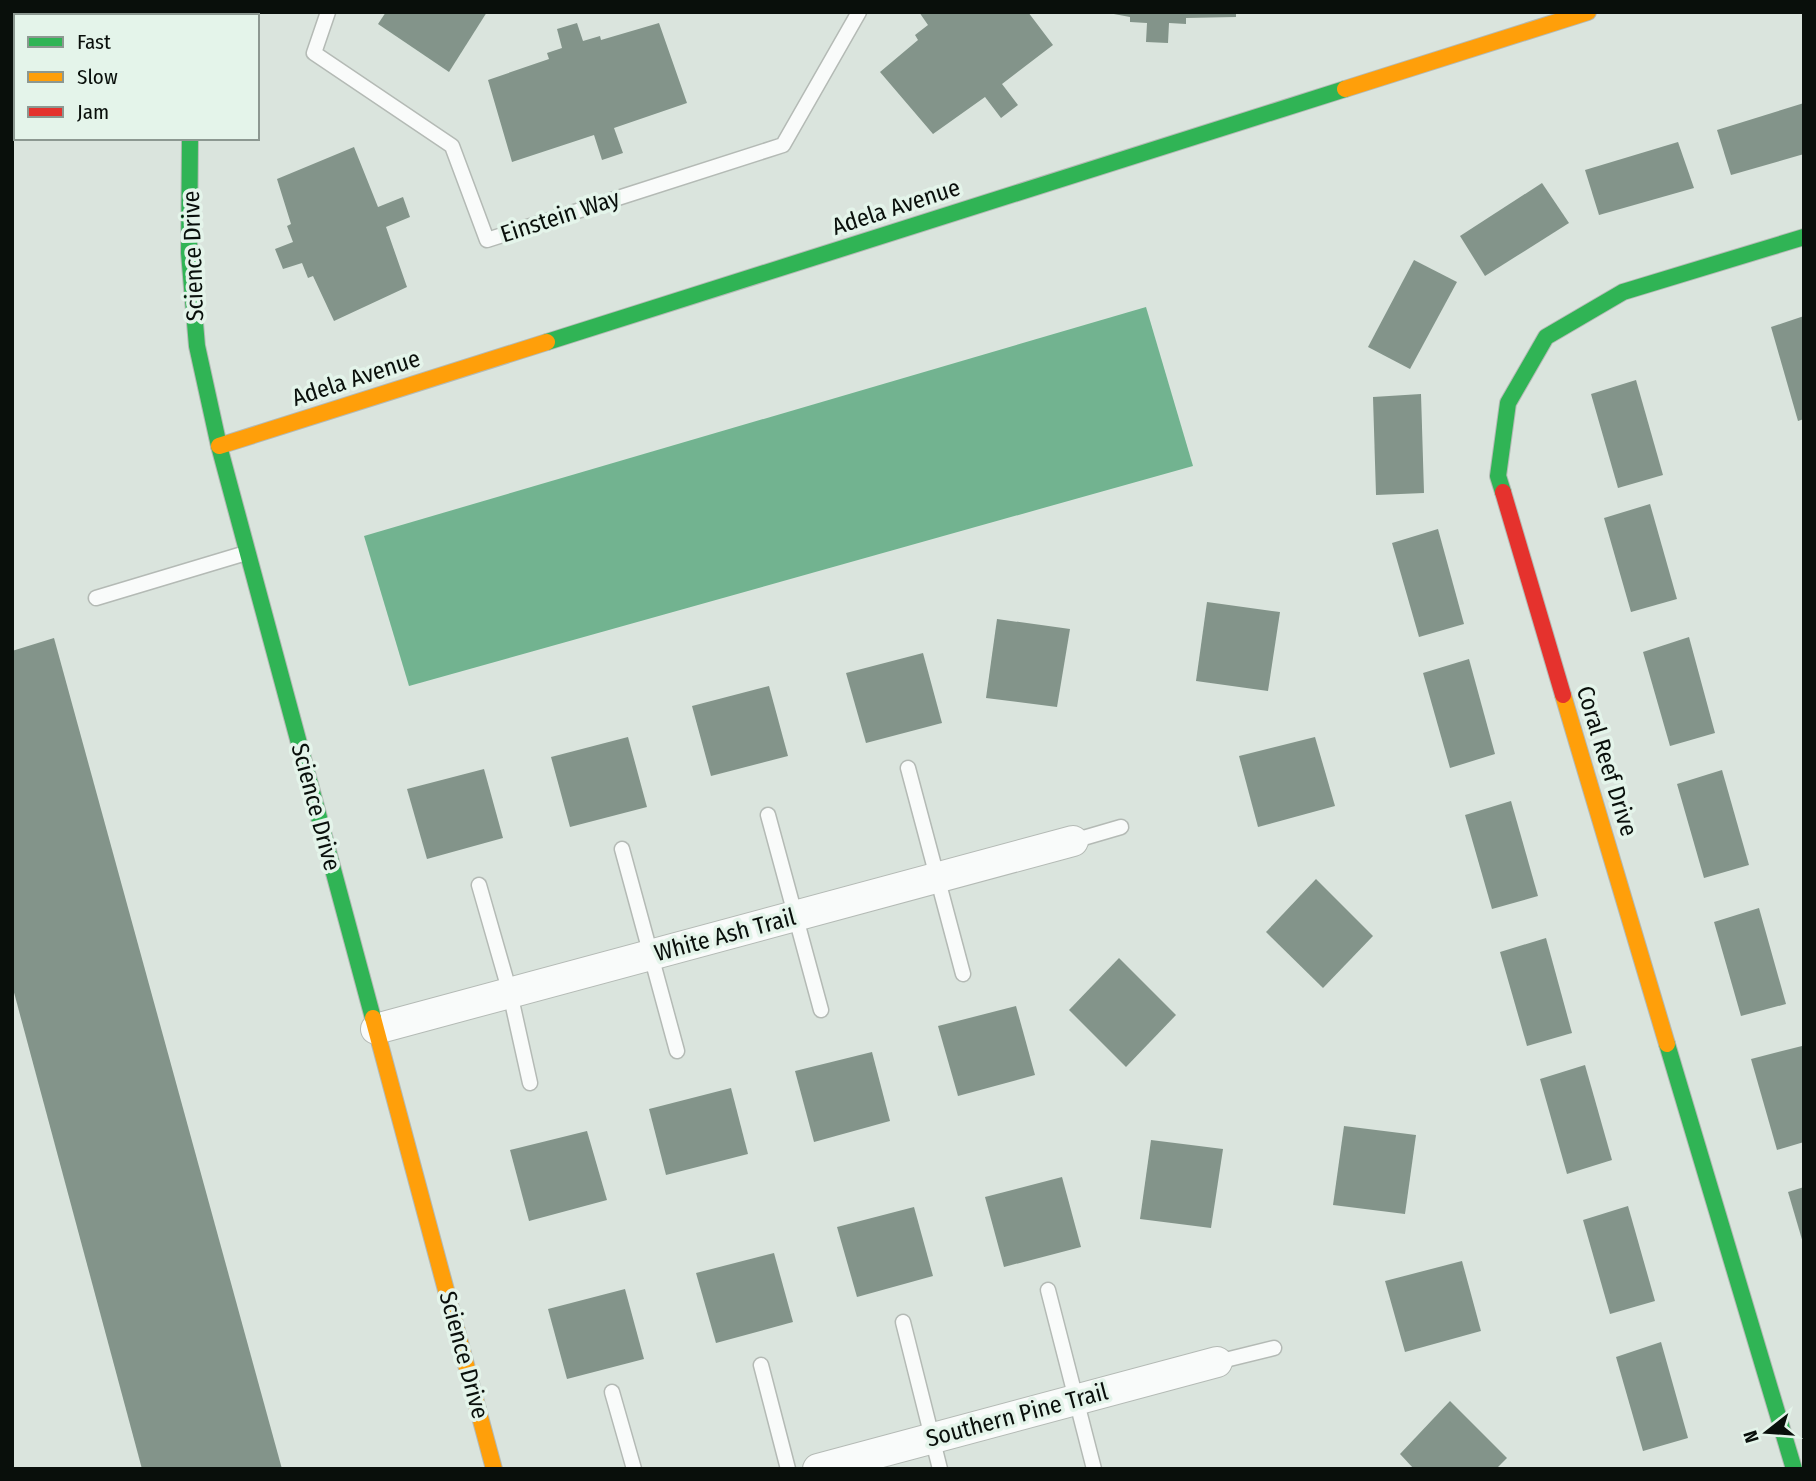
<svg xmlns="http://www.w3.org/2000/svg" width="1816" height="1481" viewBox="0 0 1816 1481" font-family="'Fira Sans Condensed',sans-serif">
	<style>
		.water { fill: #72b390 }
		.building { fill: #83948a }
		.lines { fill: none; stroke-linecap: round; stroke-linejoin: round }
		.lane-casing { stroke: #b4bab5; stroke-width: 17 }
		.street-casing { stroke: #b4bab5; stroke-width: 32 }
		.fast-casing { stroke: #b4bab5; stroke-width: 18 }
		.slow-casing { stroke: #b4bab5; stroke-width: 18 }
		.jam-casing { stroke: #b4bab5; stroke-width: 18 }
		.lane { stroke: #f9fbfa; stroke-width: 14 }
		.street { stroke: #f9fbfa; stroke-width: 30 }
		.fast { stroke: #30b455; stroke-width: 16 }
		.slow { stroke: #ff9f0a; stroke-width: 16 }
		.jam { stroke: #e5322d; stroke-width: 16 }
		.labels { text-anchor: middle; stroke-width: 7; stroke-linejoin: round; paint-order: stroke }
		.street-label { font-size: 24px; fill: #090f0b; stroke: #e4f4ea }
	</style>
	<rect width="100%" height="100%" fill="#dae4dd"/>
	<polygon class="water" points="1146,307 1193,466 409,686 364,536"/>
	<g class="building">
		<polygon points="386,12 487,12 449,72 378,24"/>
		<polygon points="919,12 1028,12 1053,45 1002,84 1018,105 1001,118 985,97 933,134 880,72 918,40 915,35 928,25"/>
		<polygon points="1103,12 1236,12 1236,17 1186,18 1186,24 1169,23 1168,43 1146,42 1147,23 1130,22 1130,17"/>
		<polygon points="577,23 583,41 600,36 601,40 659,23 687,103 614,128 623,153 602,160 594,135 512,162 488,80 549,59 547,53 562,48 557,29"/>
		<polygon points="1804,103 1804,154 1731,175 1717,130"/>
		<polygon points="1678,142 1694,188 1599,215 1585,170"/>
		<polygon points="354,147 378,207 403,197 410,217 386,227 407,287 334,321 313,276 308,278 302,263 283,269 275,249 293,242 287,226 291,224 277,179"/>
		<polygon points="1542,183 1569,223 1485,276 1460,236"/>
		<polygon points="1414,260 1457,282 1410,369 1368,347"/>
		<polygon points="1804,316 1804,419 1798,421 1771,327"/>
		<polygon points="1636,380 1663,475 1618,488 1591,394"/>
		<polygon points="1421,394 1424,493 1376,495 1373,397"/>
		<polygon points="1650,504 1677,599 1631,612 1604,518"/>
		<polygon points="1438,529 1464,624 1419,637 1392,543"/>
		<polygon points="1207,602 1280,612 1268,691 1196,681"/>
		<polygon points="997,619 1070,629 1057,707 986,698"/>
		<polygon points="1689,637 1715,733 1670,746 1643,652"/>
		<polygon points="54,638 282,1469 142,1469 12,985 12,651"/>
		<polygon points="923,653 942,723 866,743 846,673"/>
		<polygon points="1469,659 1495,754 1450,768 1423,673"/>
		<polygon points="769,686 788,756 711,776 692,706"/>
		<polygon points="628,737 647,807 570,827 551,757"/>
		<polygon points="1315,737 1335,806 1258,827 1239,756"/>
		<polygon points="484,769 503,838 427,859 407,789"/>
		<polygon points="1722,770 1749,865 1704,878 1677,784"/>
		<polygon points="1511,801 1538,896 1492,909 1465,815"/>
		<polygon points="1316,879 1373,936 1323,988 1266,932"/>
		<polygon points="1759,908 1786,1004 1741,1016 1714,922"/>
		<polygon points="1546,938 1572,1033 1527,1046 1500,952"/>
		<polygon points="1119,958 1176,1015 1126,1067 1069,1010"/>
		<polygon points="1016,1006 1035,1075 958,1096 938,1026"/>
		<polygon points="1802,1046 1804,1142 1777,1150 1751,1059"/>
		<polygon points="872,1052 890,1121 814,1142 795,1071"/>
		<polygon points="1585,1065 1612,1160 1567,1174 1540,1079"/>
		<polygon points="731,1088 748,1154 666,1175 649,1109"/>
		<polygon points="1344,1126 1416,1135 1405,1214 1333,1205"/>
		<polygon points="587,1131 607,1200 529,1221 510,1150"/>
		<polygon points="1151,1140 1223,1149 1211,1228 1140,1219"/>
		<polygon points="1062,1177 1081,1247 1004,1267 985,1197"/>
		<polygon points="1804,1187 1804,1243 1803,1243 1788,1192"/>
		<polygon points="1628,1206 1655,1301 1610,1314 1583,1220"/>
		<polygon points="914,1207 933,1276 857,1297 837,1227"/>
		<polygon points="774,1253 793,1322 716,1343 696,1273"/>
		<polygon points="1462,1261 1481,1331 1405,1352 1385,1281"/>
		<polygon points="625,1289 644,1359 567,1379 548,1309"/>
		<polygon points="1661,1342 1688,1438 1643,1451 1616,1357"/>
		<polygon points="1450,1401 1507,1458 1496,1469 1414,1469 1400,1454"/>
	</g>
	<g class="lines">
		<defs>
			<g id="lane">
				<polyline points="328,12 314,53 452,146 487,240 783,145 859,12"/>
				<polyline points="96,598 246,553"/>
				<polyline points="908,768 963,974"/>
				<polyline points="768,815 821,1010"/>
				<polyline points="1073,841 1121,827"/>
				<polyline points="622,849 677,1051"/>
				<polyline points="479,885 510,993 530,1083"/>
				<polyline points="1048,1290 1094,1469"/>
				<polyline points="903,1322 940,1469"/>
				<polyline points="1217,1362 1274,1348"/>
				<polyline points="761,1365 788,1469"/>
				<polyline points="612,1392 634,1469"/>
			</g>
			<g id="street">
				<polyline points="203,16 204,12"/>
				<polyline points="376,1029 1073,841"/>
				<polyline points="818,1469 1217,1362"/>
			</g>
			<g id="fast">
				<polyline points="190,138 189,253 197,346 219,446 373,1018"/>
				<polyline points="547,342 1345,89"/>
				<polyline points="1503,492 1498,476 1508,403 1546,337 1623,292 1804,237"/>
				<polyline points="1667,1044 1794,1469"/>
			</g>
			<g id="slow">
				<polyline points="1345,89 1588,12"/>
				<polyline points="219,446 547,342"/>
				<polyline points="1563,695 1667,1044"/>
				<polyline points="373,1018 494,1469"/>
			</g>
			<polyline id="jam" points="1503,492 1563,695"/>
		</defs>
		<use href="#lane" class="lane-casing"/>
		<use href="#street" class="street-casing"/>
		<use href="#fast" class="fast-casing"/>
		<use href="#slow" class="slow-casing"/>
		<use href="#jam" class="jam-casing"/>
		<use href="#lane" class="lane"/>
		<use href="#street" class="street"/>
		<use href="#fast" class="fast"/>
		<use href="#slow" class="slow"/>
		<use href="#jam" class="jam"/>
	</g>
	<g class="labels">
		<g class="street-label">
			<text transform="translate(896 207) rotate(-18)" y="8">Adela Avenue</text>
			<text transform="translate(560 216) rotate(-18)" y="8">Einstein Way</text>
			<text transform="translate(193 256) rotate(-92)" y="8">Science Drive</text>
			<text transform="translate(356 378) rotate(-18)" y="8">Adela Avenue</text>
			<text transform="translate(1607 761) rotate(73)" y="8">Coral Reef Drive</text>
			<text transform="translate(316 807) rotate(75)" y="8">Science Drive</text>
			<text transform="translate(725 935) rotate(-15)" y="8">White Ash Trail</text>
			<text transform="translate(464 1355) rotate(75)" y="8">Science Drive</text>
			<text transform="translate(1017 1415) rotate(-15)" y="8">Southern Pine Trail</text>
		</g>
	</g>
	<rect width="1816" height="1481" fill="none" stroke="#090f0b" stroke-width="28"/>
	<rect x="14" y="14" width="245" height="126" fill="#e4f4ea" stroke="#8c9891" stroke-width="2"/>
	<rect x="28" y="37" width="35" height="10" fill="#30b455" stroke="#8c9891" stroke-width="2"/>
	<text x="77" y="49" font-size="21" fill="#090f0b">Fast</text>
	<rect x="28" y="72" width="35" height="10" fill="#ff9f0a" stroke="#8c9891" stroke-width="2"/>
	<text x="77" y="84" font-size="21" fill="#090f0b">Slow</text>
	<rect x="28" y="107" width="35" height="10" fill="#e5322d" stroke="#8c9891" stroke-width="2"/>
	<text x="77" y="119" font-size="21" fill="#090f0b">Jam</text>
	<g transform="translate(1767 1432) rotate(253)" stroke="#e4f4ea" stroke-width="5" paint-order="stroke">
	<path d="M0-5L12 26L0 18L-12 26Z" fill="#090f0b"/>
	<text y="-10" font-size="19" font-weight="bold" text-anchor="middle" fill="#090f0b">N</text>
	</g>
</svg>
